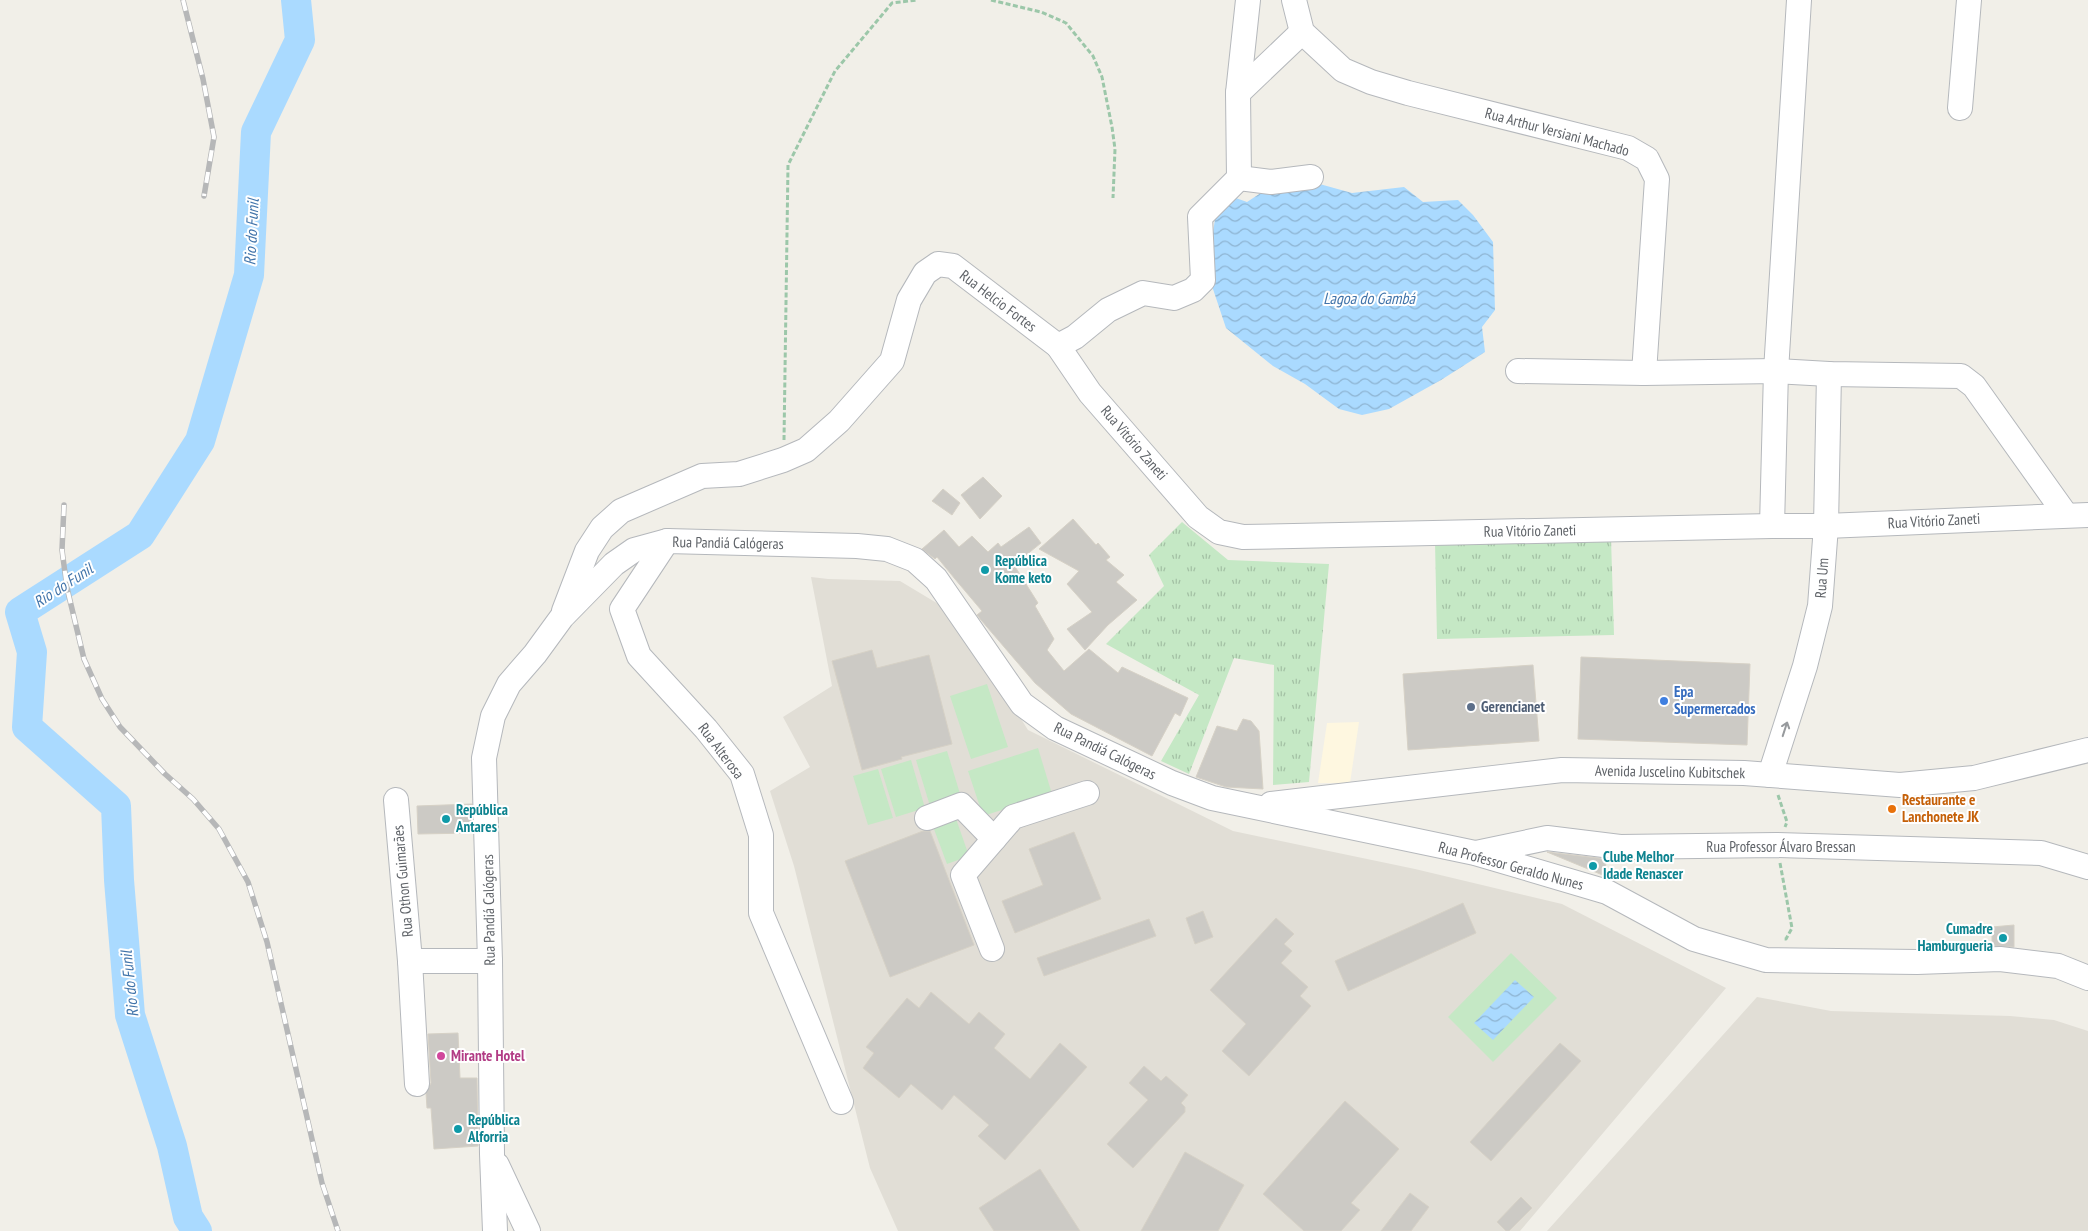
<svg xmlns="http://www.w3.org/2000/svg" width="2088" height="1231" viewBox="0 0 2088 1231" font-family="'PT Sans Narrow',sans-serif">
	<style>
		.commercial { fill: #fef7e0 }
		.education { fill: #e1ded6 }
		.grass { fill: url(#grass-tufts) }
		.pitch { fill: #c5e8c5 }
		.water { fill: url(#water-waves) }
		.lines { fill: none; stroke-linecap: round; stroke-linejoin: round }
		.river { stroke: #aadaff; stroke-width: 30 }
		.building { fill: #cccac5; stroke: #d6d1c6 }
		.minor-casing { stroke: #b5b8bc; stroke-width: 26 }
		.path { stroke: #9cc7a9; stroke-width: 3; stroke-dasharray: 5 2.5; stroke-linecap: butt }
		.minor { stroke: #fff; stroke-width: 24 }
		.rail-casing { stroke: #b6b7b8; stroke-width: 5.5 }
		.rail { stroke: #fff; stroke-width: 4; stroke-dasharray: 11; stroke-linecap: butt }
		.oneway { stroke: #979a9d }
		.culture-dot { fill: #0f9aa8; stroke: #fff; stroke-width: 2 }
		.shop-dot { fill: #3f7fe0; stroke: #fff; stroke-width: 2 }
		.service-dot { fill: #5c6f8a; stroke: #fff; stroke-width: 2 }
		.food-dot { fill: #e8710a; stroke: #fff; stroke-width: 2 }
		.hotel-dot { fill: #d1479c; stroke: #fff; stroke-width: 2 }
		.labels { text-anchor: middle; stroke-width: 4; stroke-linejoin: round; paint-order: stroke }
		.street-label { font-size: 15px; fill: #5f6368; stroke: #fff }
		.culture-label { font-size: 15px; font-weight: bold; fill: #0d838f; stroke: #fff; text-anchor: start }
		.shop-label { font-size: 15px; font-weight: bold; fill: #366cbe; stroke: #fff; text-anchor: start }
		.service-label { font-size: 15px; font-weight: bold; fill: #4e5e75; stroke: #fff; text-anchor: start }
		.food-label { font-size: 15px; font-weight: bold; fill: #c56008; stroke: #fff; text-anchor: start }
		.hotel-label { font-size: 15px; font-weight: bold; fill: #b23c85; stroke: #fff; text-anchor: start }
		.water-label { font-size: 16px; font-style: italic; fill: #4174aa; stroke: #fff }
	</style>
	<defs>
		<pattern id="grass-tufts" width="24" height="20" patternUnits="userSpaceOnUse" patternTransform="scale(1.25)"><rect width="24" height="20" fill="#c5e8c5"/><path d="M3 7l-1-3M5 7V3M7 7l1-3M15 17l-1-3M17 17v-4M19 17l1-3" fill="none" stroke="#a3c0a4"/></pattern>
		<pattern id="water-waves" width="16" height="10" patternUnits="userSpaceOnUse" patternTransform="scale(1.25)"><rect width="16" height="10" fill="#aadaff"/><path d="M0 5q4-4 8 0t8 0" fill="none" stroke="#8eb4d2"/></pattern>
	</defs>
	<rect width="100%" height="100%" fill="#f1efe8"/>
	<polygon class="commercial" points="1359,722 1350,783 1318,783 1327,723"/>
	<g class="education">
		<polygon points="811,577 828,579 900,581 955,614 1028,730 1233,831 1415,869 1562,904 1726,988 1520,1231 898,1231 870,1168 794,866 770,791 810,767 783,717 832,686"/>
		<polygon points="1757,997 1831,1011 2010,1016 2054,1020 2088,1031 2088,1231 1547,1231"/>
	</g>
	<g class="grass">
		<polygon points="1182,522 1228,560 1329,564 1309,782 1273,785 1274,665 1234,658 1189,774 1161,761 1199,695 1106,644 1164,586 1149,555"/>
		<polygon points="1611,538 1614,635 1437,639 1435,542"/>
	</g>
	<g class="pitch">
		<polygon points="987,684 1008,747 971,759 950,696"/>
		<polygon points="1038,748 1052,794 983,816 968,771"/>
		<polygon points="947,751 961,797 930,806 916,760"/>
		<polygon points="911,760 925,808 896,817 881,769"/>
		<polygon points="878,769 893,818 868,825 853,776"/>
		<polygon points="954,813 969,856 947,864 931,821"/>
		<polygon points="1511,953 1557,998 1493,1062 1448,1017"/>
	</g>
	<g class="water">
		<polygon points="1316,183 1352,193 1404,187 1423,202 1458,200 1473,215 1493,242 1495,310 1482,327 1485,352 1441,380 1389,409 1362,415 1339,409 1305,384 1273,366 1226,328 1212,286 1213,232 1216,213 1233,197 1247,202 1267,189"/>
		<polygon points="1515,980 1534,997 1493,1040 1474,1023"/>
	</g>
	<g class="lines">
		<polyline class="river" points="197,1231 188,1217 172,1146 130,1015 119,880 116,806 27,727 32,652 20,612 140,535 200,441 249,275 256,132 300,40 296,0"/>
	</g>
	<g class="building">
		<polygon points="983,477 1002,496 980,519 961,495"/>
		<polygon points="943,489 960,503 952,515 932,501"/>
		<polygon points="1073,519 1096,545 1098,543 1110,557 1106,560 1124,575 1116,582 1137,600 1108,625 1085,650 1067,629 1092,612 1067,584 1079,571 1039,549"/>
		<polygon points="1029,527 1041,543 1014,565 1038,603 1035,606 1054,639 1047,650 1064,671 1089,649 1118,673 1122,667 1188,698 1180,716 1175,713 1152,756 1071,714 1035,683 981,620 977,615 982,611 955,579 937,557 935,559 922,549 944,530 959,547 972,536 988,552 998,543 1001,547"/>
		<polygon points="872,650 877,668 929,655 952,744 901,757 902,759 862,770 832,661"/>
		<polygon points="1581,657 1750,664 1747,745 1578,739"/>
		<polygon points="1533,665 1539,741 1408,750 1403,674"/>
		<polygon points="1243,719 1251,721 1259,731 1263,789 1226,787 1196,777 1217,726 1237,731"/>
		<polygon points="472,804 472,833 418,834 417,806"/>
		<polygon points="923,831 930,831 974,945 890,977 845,861"/>
		<polygon points="1074,832 1101,899 1015,933 1002,901 1043,885 1029,849"/>
		<polygon points="1547,852 1606,859 1605,876"/>
		<polygon points="1463,903 1476,933 1348,991 1335,961"/>
		<polygon points="1203,911 1213,937 1195,944 1186,918"/>
		<polygon points="1276,918 1294,934 1284,944 1292,951 1281,963 1308,987 1300,996 1311,1006 1249,1076 1222,1051 1246,1024 1210,990"/>
		<polygon points="1149,919 1156,936 1044,976 1037,958"/>
		<polygon points="2014,925 2014,947 1992,946 1992,927"/>
		<polygon points="931,992 969,1024 979,1012 1005,1034 994,1048 1030,1079 1060,1043 1087,1067 1005,1160 978,1136 989,1125 954,1095 942,1110 911,1084 899,1098 863,1068 874,1053 866,1047 907,998 919,1008"/>
		<polygon points="458,1033 460,1078 477,1078 478,1146 434,1149 431,1108 427,1108 426,1093 431,1083 428,1034"/>
		<polygon points="1560,1043 1581,1061 1491,1161 1470,1142"/>
		<polygon points="1144,1066 1161,1081 1166,1076 1188,1095 1181,1103 1185,1107 1185,1112 1133,1168 1107,1144 1148,1100 1129,1083"/>
		<polygon points="1345,1101 1399,1149 1351,1203 1360,1210 1341,1231 1304,1231 1263,1194"/>
		<polygon points="1185,1152 1244,1185 1218,1231 1141,1231"/>
		<polygon points="1040,1169 1080,1231 994,1231 979,1208"/>
		<polygon points="1410,1193 1429,1207 1411,1231 1381,1231"/>
		<polygon points="1521,1197 1532,1208 1509,1231 1506,1231 1497,1222"/>
	</g>
	<g class="lines">
		<defs>
			<g id="minor">
				<polyline points="1294,0 1302,32 1343,70 1371,82 1408,93 1628,148 1647,159 1657,179 1644,373"/>
				<polyline points="1238,93 1302,32"/>
				<polyline points="1960,108 1969,0"/>
				<polyline points="1239,178 1271,182 1311,177"/>
				<polyline points="1058,346 1090,393 1198,517 1219,532 1243,537 1772,526 1826,526 2088,515"/>
				<polyline points="1518,371 1644,373 1776,371 1829,374 1961,376 1974,386 2066,515"/>
				<polyline points="1772,526 1776,371 1799,0"/>
				<polyline points="667,541 622,609 639,656 706,729 742,774 761,835 761,913 841,1102"/>
				<polyline points="564,611 587,551 602,528 621,511 702,476 739,474 783,460 806,450 839,421 892,361 909,300 925,273 938,264 953,266 1058,346 1075,337 1108,310 1143,293 1174,298 1193,290 1203,280 1200,217 1239,178 1238,93 1248,0"/>
				<polyline points="1770,775 1805,666 1820,606 1826,526 1829,374"/>
				<polyline points="396,800 410,961 417,1084"/>
				<polyline points="1271,804 1562,770 1744,773 1900,785 1974,778 2088,750"/>
				<polyline points="927,818 961,805 994,839"/>
				<polyline points="1476,853 1547,838 1620,847 1776,845 2041,853 2088,867"/>
				<polyline points="992,949 963,875 1013,817 1087,793"/>
				<polyline points="410,961 490,961"/>
				<polyline points="497,1165 528,1231"/>
				<polyline points="495,1231 492,1154 490,961 484,758 493,716 509,684 535,654 562,617 614,564 634,550 667,541 857,546 887,549 915,560 936,579 1022,704 1055,728 1172,783 1212,798 1475,853 1607,892 1694,939 1766,960 1917,962 2000,959 2058,966 2088,978"/>
			</g>
		</defs>
		<use href="#minor" class="minor-casing"/>
		<g class="path">
			<polyline points="991,0 1041,12 1066,23 1093,56 1102,77 1112,127 1115,149 1113,198"/>
			<polyline points="784,440 788,165 835,71 892,3 917,0"/>
			<polyline points="1778,795 1787,822 1785,827"/>
			<polyline points="1780,863 1792,928 1786,939 1783,939"/>
		</g>
		<use href="#minor" class="minor"/>
		<defs>
			<g id="rail">
				<polyline points="183,0 203,79 214,137 204,196"/>
				<polyline points="64,505 62,550 67,588 84,659 102,699 120,727 165,774 193,799 219,829 248,882 267,942 322,1183 338,1231"/>
			</g>
		</defs>
		<use href="#rail" class="rail-casing"/>
		<use href="#rail" class="rail"/>
	</g>
	<defs><path id="oneway-shaft" d="M-6 0H5M1.5-3L5.5 0L1.5 3" fill="none" stroke-width="1.6" stroke-linecap="round" stroke-linejoin="round" transform="scale(1.25)"/></defs>
	<use class="oneway" href="#oneway-shaft" transform="translate(1785 729) rotate(-72)"/>
	<g class="culture-dot">
		<circle cx="985" cy="570" r="5"/>
		<circle cx="446" cy="819" r="5"/>
		<circle cx="1593" cy="866" r="5"/>
		<circle cx="2003" cy="938" r="5"/>
		<circle cx="458" cy="1129" r="5"/>
	</g>
	<circle class="shop-dot" cx="1664" cy="701" r="5"/>
	<circle class="service-dot" cx="1471" cy="707" r="5"/>
	<circle class="food-dot" cx="1892" cy="809" r="5"/>
	<circle class="hotel-dot" cx="441" cy="1056" r="5"/>
	<g class="labels">
		<g class="street-label">
			<text transform="translate(1557 132) rotate(15)" y="5">Rua Arthur Versiani Machado</text>
			<text transform="translate(998 301) rotate(37)" y="5">Rua Helcio Fortes</text>
			<text transform="translate(1134 443) rotate(49)" y="5">Rua Vitório Zaneti</text>
			<text transform="translate(1934 521) rotate(-3)" y="5">Rua Vitório Zaneti</text>
			<text transform="translate(1530 531) rotate(-1)" y="5">Rua Vitório Zaneti</text>
			<text transform="translate(728 543) rotate(1)" y="5">Rua Pandiá Calógeras</text>
			<text transform="translate(1822 578) rotate(-86)" y="5">Rua Um</text>
			<text transform="translate(721 751) rotate(53)" y="5">Rua Alterosa</text>
			<text transform="translate(1105 751) rotate(26)" y="5">Rua Pandiá Calógeras</text>
			<text transform="translate(1670 772) rotate(1)" y="5">Avenida Juscelino Kubitschek</text>
			<text x="1781" y="852">Rua Professor Álvaro Bressan</text>
			<text transform="translate(1511 866) rotate(15)" y="5">Rua Professor Geraldo Nunes</text>
			<text transform="translate(403 881) rotate(-95)" y="5">Rua Othon Guimarães</text>
			<text transform="translate(489 910) rotate(-91)" y="5">Rua Pandiá Calógeras</text>
		</g>
		<g class="culture-label">
			<text x="995" y="566">República<tspan x="995" dy="17">Kome keto</tspan></text>
			<text x="456" y="815">República<tspan x="456" dy="17">Antares</tspan></text>
			<text x="1603" y="862">Clube Melhor<tspan x="1603" dy="17">Idade Renascer</tspan></text>
			<text x="1993" y="934" text-anchor="end">Cumadre<tspan x="1993" dy="17">Hamburgueria</tspan></text>
			<text x="468" y="1125">República<tspan x="468" dy="17">Alforria</tspan></text>
		</g>
		<g class="shop-label">
			<text x="1674" y="697">Epa<tspan x="1674" dy="17">Supermercados</tspan></text>
		</g>
		<g class="service-label">
			<text x="1481" y="712">Gerencianet</text>
		</g>
		<g class="food-label">
			<text x="1902" y="805">Restaurante e<tspan x="1902" dy="17">Lanchonete JK</tspan></text>
		</g>
		<g class="hotel-label">
			<text x="451" y="1061">Mirante Hotel</text>
		</g>
		<g class="water-label">
			<text transform="translate(251 232) rotate(-87)" y="6">Rio do Funil</text>
			<text x="1369" y="304">Lagoa do Gambá</text>
			<text transform="translate(63 585) rotate(-33)" y="6">Rio do Funil</text>
			<text transform="translate(129 984) rotate(-96)" y="6">Rio do Funil</text>
		</g>
	</g>
</svg>
